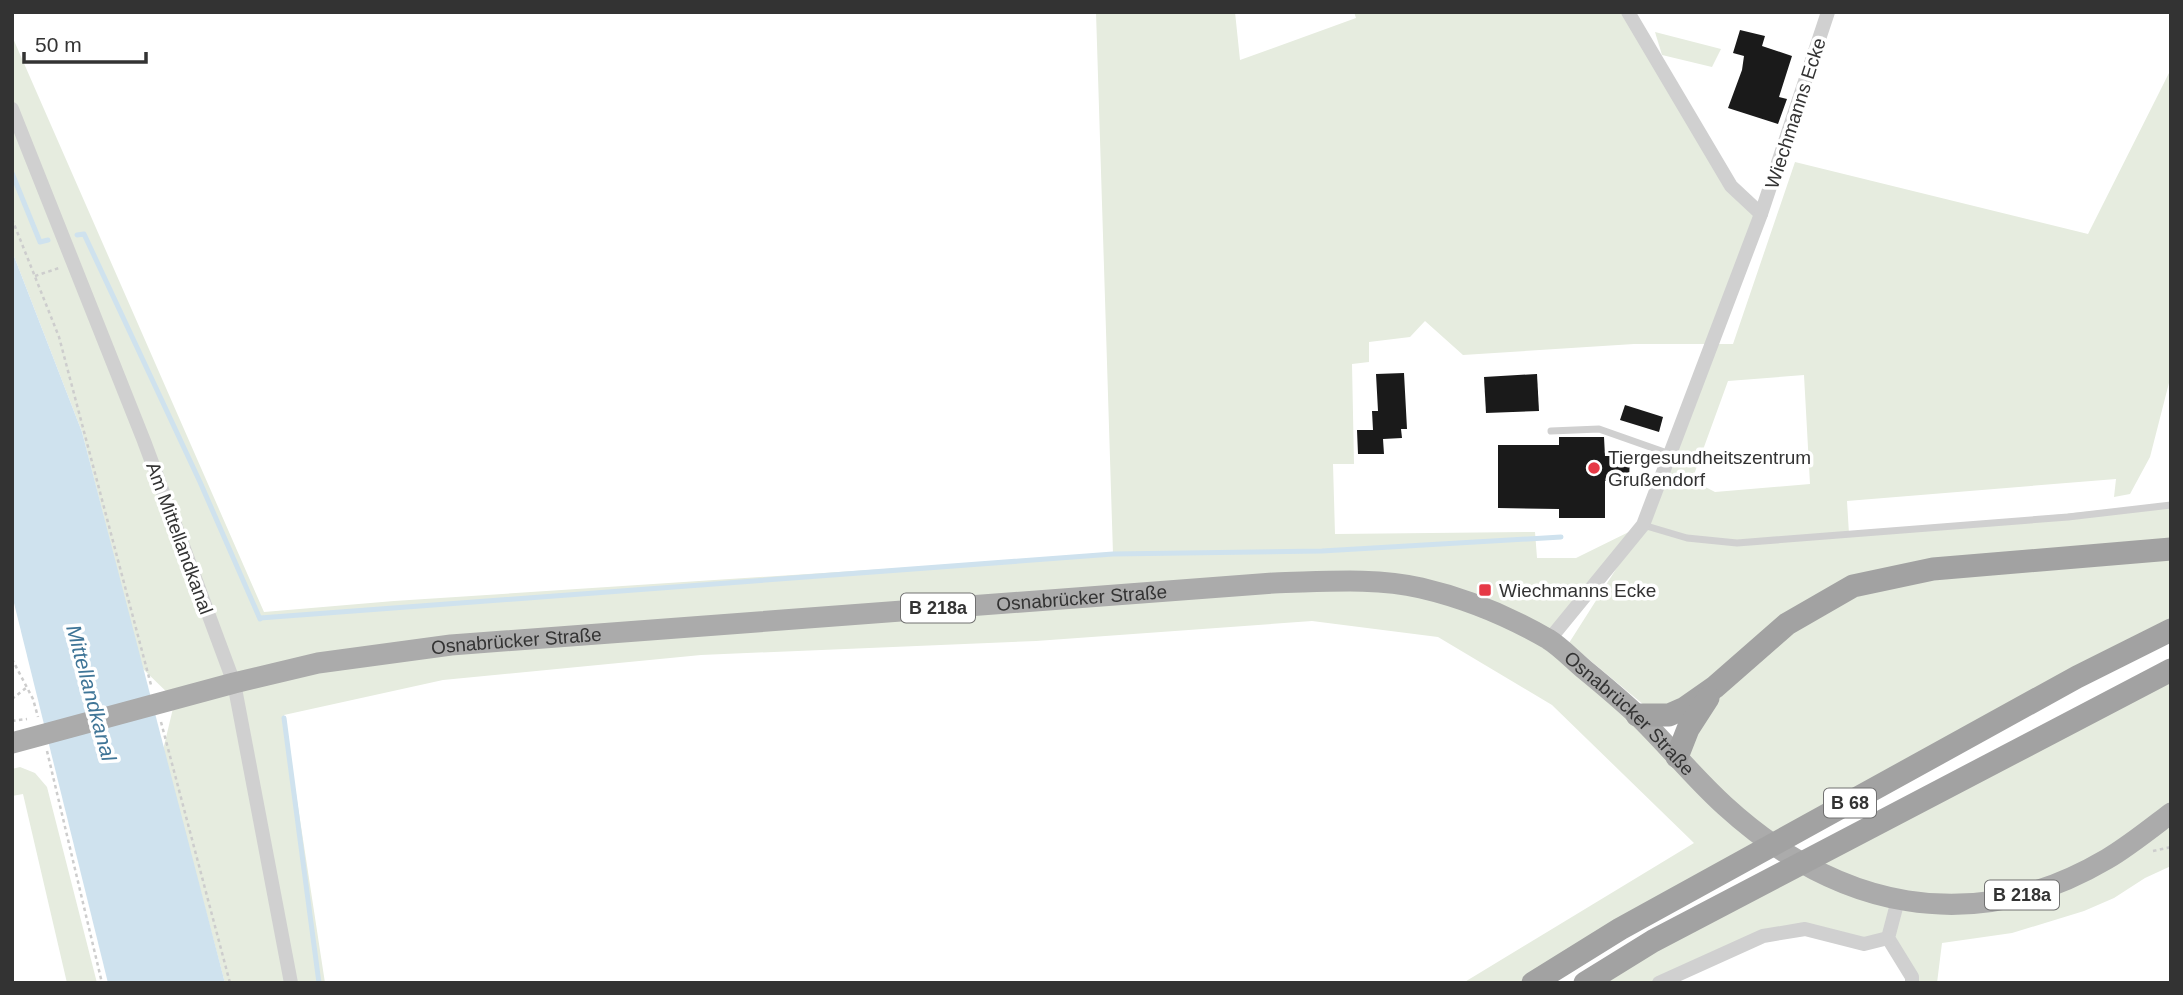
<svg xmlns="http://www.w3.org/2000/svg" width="2183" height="995" viewBox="0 0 2183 995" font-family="Helvetica,sans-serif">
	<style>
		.green { fill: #e6ecdf; fill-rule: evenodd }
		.water { fill: #cfe2ee }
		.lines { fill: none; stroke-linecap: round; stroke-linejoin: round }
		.stream { stroke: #cfe2ee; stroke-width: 5 }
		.building { fill: #1a1a1a }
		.path { stroke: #cdcdcd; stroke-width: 2.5; stroke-dasharray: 3.5 3.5; stroke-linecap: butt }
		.service { stroke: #d0d0d0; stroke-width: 7 }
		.minor { stroke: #d0d0d0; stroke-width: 14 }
		.primary { stroke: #ababab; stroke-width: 21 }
		.trunk { stroke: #a2a2a2; stroke-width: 23 }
		.poi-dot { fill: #e63946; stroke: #fff; stroke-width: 2.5 }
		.labels { text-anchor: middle; stroke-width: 7; stroke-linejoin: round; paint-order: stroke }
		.shield { fill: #fff; stroke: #707070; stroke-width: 2 }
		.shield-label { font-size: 18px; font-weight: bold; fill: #333 }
		.street-label { font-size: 19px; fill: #333; stroke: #fff }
		.poi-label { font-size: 19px; fill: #333; stroke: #fff; text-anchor: start }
		.water-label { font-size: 21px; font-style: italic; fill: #3f7597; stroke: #fff }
	</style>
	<rect width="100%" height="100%" fill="#fff"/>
	<g class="green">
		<path d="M1096 12H1235L1240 60 1356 18 1354 12H1628L1731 186 1761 214 1713 344H1733L1795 162 2088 234 2171 69V375L2150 457 2130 494 2114 497 2116 479 1847 501 1849 534 1927 528 2171 503V544L1850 580 1675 706 1644 705 1569 643 1639 533 1550 640 1685 756 1701 717 1749 663 1788 632 1854 594 1934 576 2171 552V630L1533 983H1463L1694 843 1552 705 1438 637 1312 621 1036 641 701 655 443 680 284 715 325 983H225L163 750 175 700 142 668 82 432 12 251V36L264 612 394 601 1113 554ZM1425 321 1463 355 1634 344H1712L1643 525 1576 558H1537L1535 532 1335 534 1333 464H1354L1352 364 1369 362V342L1410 337ZM1804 375 1810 484 1715 492 1692 480 1728 381Z"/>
		<polygon points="1655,32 1721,49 1712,67 1662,55"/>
		<polygon points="2171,670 2171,866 2145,878 2114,898 2084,911 2012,933 1942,943 1937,983 1912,983 1888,938 1864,944 1805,929 1763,936 1659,983 1585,983"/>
		<polygon points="20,767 35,773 47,787 97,983 67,983 23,794 12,796 12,769"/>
	</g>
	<polygon class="water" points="12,251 82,432 225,983 108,983 12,595"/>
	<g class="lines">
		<g class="stream">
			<polyline points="12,173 40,242 48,240"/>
			<polyline points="77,235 84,234 200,482 260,619"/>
			<polyline points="260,618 1113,554 1322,551 1561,537"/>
			<polyline points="284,718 319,983"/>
		</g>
	</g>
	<g class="building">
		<polygon points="1740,30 1765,36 1762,46 1792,56 1779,97 1787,99 1778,124 1728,108 1742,70 1744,56 1733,53"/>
		<polygon points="1404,373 1407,429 1401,429 1402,438 1383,439 1384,454 1358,454 1357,430 1373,430 1372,411 1378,411 1376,374"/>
		<polygon points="1537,374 1539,411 1486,413 1484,377"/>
		<polygon points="1625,405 1663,417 1659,432 1620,420"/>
		<polygon points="1559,437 1604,437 1605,456 1630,456 1629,481 1605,481 1605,518 1559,518 1559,509 1498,508 1498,445 1559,445"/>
	</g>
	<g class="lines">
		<g class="path">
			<polyline points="12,219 59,337 151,685"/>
			<polyline points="35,276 59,268"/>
			<polyline points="12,659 33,699 38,717"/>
			<polyline points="12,699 26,688"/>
			<polyline points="12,721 27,719"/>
			<polyline points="161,722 230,983"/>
			<polyline points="47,751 102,983"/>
			<polyline points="2153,851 2171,847"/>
		</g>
		<g class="service">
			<polyline points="1551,431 1599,429 1670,454"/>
			<polyline points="1643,525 1687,538 1737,543 2068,517 2171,505"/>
		</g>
		<g class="minor">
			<polyline points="1628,12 1731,186 1761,214"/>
			<polyline points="12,109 144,441 234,683 291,983"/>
			<polyline points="1549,640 1643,525 1761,214 1828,12"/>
			<polyline points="1898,900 1888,938 1912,977 1912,983"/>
			<polyline points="1659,983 1763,936 1805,929 1864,944 1888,938"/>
		</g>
		<path class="primary" id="s1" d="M12 743 234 683 318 663 451 645 1274 583C1322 582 1374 577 1421 588 1464 598 1510 617 1548 639 1561 647 1573 660 1585 670 1602 684 1620 699 1637 715 1667 744 1693 777 1725 806 1837 908 1971 939 2107 859 2129 846 2150 829 2171 813"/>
		<g class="trunk">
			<polyline points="1637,715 1669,715 1685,708 1715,687 1787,624 1853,586 1933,569 2171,549"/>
			<polyline points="1677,757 1688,729 1708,698"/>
			<polyline points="1533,983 1620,929 2077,677 2171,630"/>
			<polyline points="1585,983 1653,941 2171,670"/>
		</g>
	</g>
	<g class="poi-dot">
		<circle cx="1594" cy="468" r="7"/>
		<rect x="1478" y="583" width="14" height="14" rx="3.5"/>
	</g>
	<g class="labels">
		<g class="shield">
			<rect x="901" y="593.5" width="74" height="29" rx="5"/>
			<rect x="1824" y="788.5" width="52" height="29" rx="5"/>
			<rect x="1985" y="880.5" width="74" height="29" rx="5"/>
		</g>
		<g class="shield-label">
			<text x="938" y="614">B 218a</text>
			<text x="1850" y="809">B 68</text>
			<text x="2022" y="901">B 218a</text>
		</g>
		<g class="street-label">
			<text transform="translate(1795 113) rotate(-72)" y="7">Wiechmanns Ecke</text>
			<text transform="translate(180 538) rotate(70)" y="7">Am Mittellandkanal</text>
			<text dy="7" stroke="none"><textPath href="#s1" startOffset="1083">Osnabrücker Straße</textPath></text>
			<text dy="7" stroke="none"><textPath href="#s1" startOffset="516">Osnabrücker Straße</textPath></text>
			<text dy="7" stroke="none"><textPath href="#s1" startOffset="1671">Osnabrücker Straße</textPath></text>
		</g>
		<g class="poi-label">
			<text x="1608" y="464">Tiergesundheitszentrum<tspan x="1608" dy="22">Grußendorf</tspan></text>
			<text x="1499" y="597">Wiechmanns Ecke</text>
		</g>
		<g class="water-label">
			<text transform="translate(91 693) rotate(75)" y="7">Mittellandkanal</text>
		</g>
	</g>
	<rect width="2183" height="995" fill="none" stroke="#333333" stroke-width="28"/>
	<path d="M24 52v10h122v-10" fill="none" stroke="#333333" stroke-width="3.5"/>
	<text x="35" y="52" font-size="21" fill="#333333" stroke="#ffffff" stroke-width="5" paint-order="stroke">50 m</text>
</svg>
